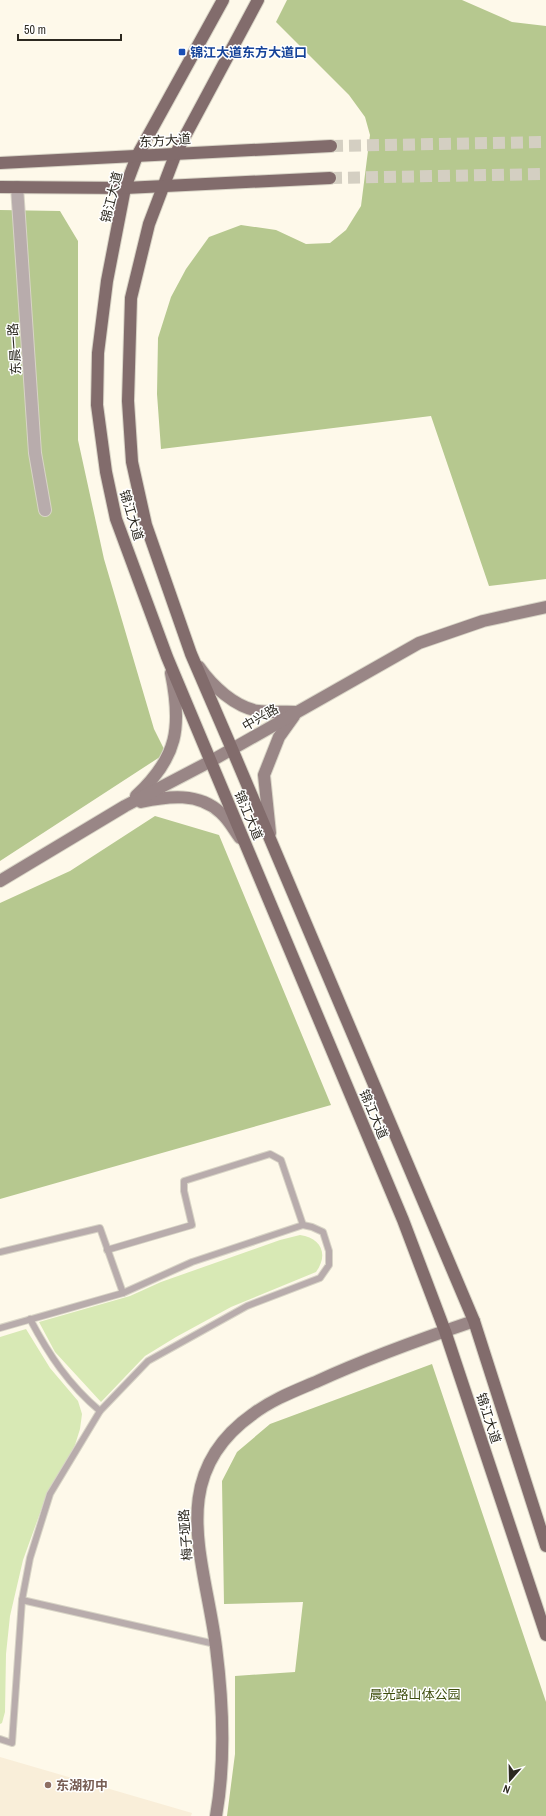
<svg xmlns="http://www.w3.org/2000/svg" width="546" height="1816" viewBox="0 0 546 1816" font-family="'Archivo Narrow','Noto Sans SC',sans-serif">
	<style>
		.education { fill: #f9eed9 }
		.green { fill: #d8e9b5 }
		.forest { fill: #b6c88f }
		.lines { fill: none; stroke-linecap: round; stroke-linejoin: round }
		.primary-tunnel { stroke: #d4cfc2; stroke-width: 12; stroke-dasharray: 12 6; stroke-linecap: butt }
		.lane-casing { stroke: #d8d4c6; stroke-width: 8 }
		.street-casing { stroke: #d8d4c6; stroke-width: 14 }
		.secondary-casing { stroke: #d8d4c6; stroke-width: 14 }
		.primary-casing { stroke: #d8d4c6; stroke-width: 14 }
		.lane { stroke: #b8acac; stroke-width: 6 }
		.street { stroke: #b8acac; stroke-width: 12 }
		.secondary { stroke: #998686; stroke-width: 12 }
		.primary { stroke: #826c6c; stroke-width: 12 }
		.transit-dot { fill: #1a4fb4; stroke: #fff; stroke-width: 1.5 }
		.education-dot { fill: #8d6e63; stroke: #fff; stroke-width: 1.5 }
		.labels { text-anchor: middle; stroke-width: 3; stroke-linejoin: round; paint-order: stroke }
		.transit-label { font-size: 13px; font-weight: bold; fill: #164399; stroke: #fff; text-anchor: start }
		.street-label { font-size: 13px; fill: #2c2920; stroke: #fff }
		.park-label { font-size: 13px; fill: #3e4d0d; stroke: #fff }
		.education-label { font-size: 13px; font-weight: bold; fill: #785e54; stroke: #fff; text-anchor: start }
	</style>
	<rect width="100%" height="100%" fill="#fef9ea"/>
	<polygon class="education" points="0,1757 192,1813 191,1816 0,1816"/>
	<g class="green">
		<path d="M300 1235C321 1238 329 1254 316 1272L231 1307 176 1337 145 1356 101 1402 55 1352 39 1322 130 1296 161 1282 280 1240Z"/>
		<polygon points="26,1329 50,1368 78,1401 82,1414 80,1429 75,1445 44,1502 23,1560 10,1616 6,1654 5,1712 2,1723 0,1724 0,1337"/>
	</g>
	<g class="forest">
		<polygon points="287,0 462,0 512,22 546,26 546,579 489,586 431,416 161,449 157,394 158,338 171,297 186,269 209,237 241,225 276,230 306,244 330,243 346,230 361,206 370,135 365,117 349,95 276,22"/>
		<polygon points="0,210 60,211 78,241 78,440 104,559 154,729 166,753 0,861"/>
		<polygon points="155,816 219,835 331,1105 0,1199 0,903 70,871"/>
		<polygon points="432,1364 546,1702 546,1816 227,1816 235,1754 235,1676 295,1672 303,1602 224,1604 222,1481 237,1452 270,1424"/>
	</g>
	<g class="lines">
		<g class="primary-tunnel">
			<polyline points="331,146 546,142"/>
			<polyline points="330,178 546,174"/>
		</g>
		<defs>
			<g id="lane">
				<polyline points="107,1250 192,1225 184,1191 184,1181 270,1154 281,1160 303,1225"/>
				<polyline points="0,1252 100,1228 123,1293"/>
				<path d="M30 1319C49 1355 69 1385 100 1411"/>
				<polyline points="0,1328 123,1293 192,1262 303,1225 312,1227 323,1232 329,1251 329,1265 320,1278 247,1306 148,1361 100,1411 50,1494 30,1558 22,1600 12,1743 0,1739"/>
				<polyline points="22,1600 215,1644"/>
			</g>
			<polyline id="street" points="17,187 35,453 45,510"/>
			<g id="secondary">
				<path d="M199 667C212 686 235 707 258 711 270 713 284 711 296 712"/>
				<path d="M136 796C178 757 182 727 171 673"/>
				<path d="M141 802C168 796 199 792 221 813 229 820 234 830 240 838"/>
				<polyline points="270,833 264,775 279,737 294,716"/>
				<polyline points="0,881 125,806 211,761 419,643 483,621 546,607"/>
				<path d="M216 1816C226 1760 223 1702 216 1647 205 1560 165 1476 253 1414 273 1399 295 1391 318 1381 368 1358 421 1339 474 1321"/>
			</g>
			<g id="primary">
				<polyline points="223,0 137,156 125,188 107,281 98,353 97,405 106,472 116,519 167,657 403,1220 445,1331 546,1635"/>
				<polyline points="258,0 176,153 149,224 131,298 128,401 132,462 146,525 191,654 232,749 474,1321 546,1546"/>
				<polyline points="0,163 331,146"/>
				<polyline points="0,187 125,188 330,178"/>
			</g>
		</defs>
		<use href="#lane" class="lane-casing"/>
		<use href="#street" class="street-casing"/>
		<use href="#secondary" class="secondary-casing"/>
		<use href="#primary" class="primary-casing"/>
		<use href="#lane" class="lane"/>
		<use href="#street" class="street"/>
		<use href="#secondary" class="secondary"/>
		<use href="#primary" class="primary"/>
	</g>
	<rect class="transit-dot" x="178" y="48" width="8" height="8" rx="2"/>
	<circle class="education-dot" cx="48" cy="1785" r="4"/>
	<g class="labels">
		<g class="transit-label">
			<text x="190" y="57">锦江大道东方大道口</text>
		</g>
		<g class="street-label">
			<text transform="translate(165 140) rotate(-4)" y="5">东方大道</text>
			<text transform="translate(111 197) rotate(-76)" y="5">锦江大道</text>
			<text transform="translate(14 349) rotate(-94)" y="5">东晨一路</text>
			<text transform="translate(132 515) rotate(73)" y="5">锦江大道</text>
			<text transform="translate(260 717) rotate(-30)" y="5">中兴路</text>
			<text transform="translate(249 815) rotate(67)" y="5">锦江大道</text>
			<text transform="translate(374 1114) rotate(67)" y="5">锦江大道</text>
			<text transform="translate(489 1418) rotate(72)" y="5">锦江大道</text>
			<text transform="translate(185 1535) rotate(-94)" y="5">梅子垭路</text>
		</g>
		<g class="park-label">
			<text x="415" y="1699">晨光路山体公园</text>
		</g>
		<g class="education-label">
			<text x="56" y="1790">东湖初中</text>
		</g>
	</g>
	<g transform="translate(510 1780) rotate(200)" stroke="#ffffff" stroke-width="3" paint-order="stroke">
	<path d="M0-3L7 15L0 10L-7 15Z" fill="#2c2920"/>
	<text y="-6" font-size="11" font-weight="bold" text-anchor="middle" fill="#2c2920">N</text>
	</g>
	<path d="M18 34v6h103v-6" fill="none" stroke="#2c2920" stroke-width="2"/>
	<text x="24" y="34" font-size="12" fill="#2c2920" stroke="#ffffff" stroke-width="3" paint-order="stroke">50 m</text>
</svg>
